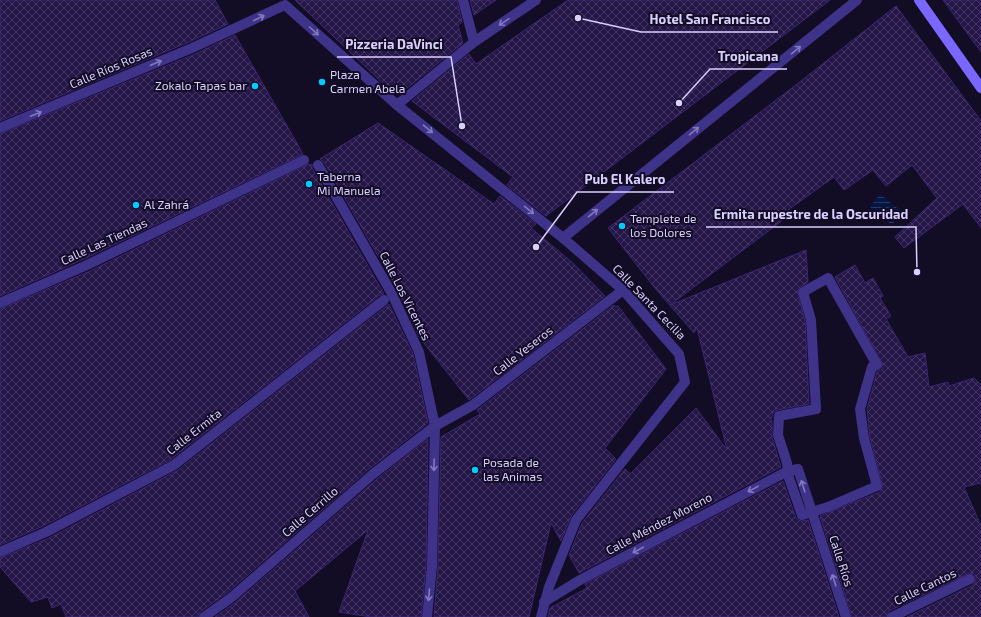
<svg xmlns="http://www.w3.org/2000/svg" width="981" height="617" viewBox="0 0 981 617" font-family="'Exo 2',sans-serif">
	<style>
		.water { fill: url(#water-rules) }
		.building { fill: url(#building-cross-hatch); stroke: #3d2676 }
		.lines { fill: none; stroke-linecap: round; stroke-linejoin: round }
		.street { stroke: #3e3289; stroke-width: 10 }
		.secondary { stroke: #7967ff; stroke-width: 10 }
		.oneway { stroke: #8479be }
		.poi-dot { fill: #00cbfb; stroke: #130c25; stroke-width: 1.5 }
		.labels { text-anchor: middle; stroke-width: 4; stroke-linejoin: round; paint-order: stroke }
		.street-label { font-size: 12px; fill: #dad0ff; stroke: #130c25 }
		.poi-label { font-size: 12px; fill: #dad0ff; stroke: #130c25; text-anchor: start }
		.leader { fill: none; stroke: #dad0ff; stroke-width: 1.5 }
		.callout-dot { fill: #dad0ff; stroke: #130c25; stroke-width: 1.5 }
		.callout-label { font-size: 13px; text-anchor: middle; font-weight: bold; fill: #dad0ff; stroke: #130c25; stroke-width: 4; stroke-linejoin: round; paint-order: stroke }
	</style>
	<defs>
		<pattern id="water-rules" width="6" height="5" patternUnits="userSpaceOnUse"><rect width="6" height="5" fill="#051645"/><path d="M0 2.5h6" fill="none" stroke="#293761"/></pattern>
		<pattern id="building-cross-hatch" width="8" height="8" patternUnits="userSpaceOnUse"><rect width="8" height="8" fill="#251648"/><path d="M0 0l8 8M0 8l8-8" fill="none" stroke="#443763"/></pattern>
	</defs>
	<rect width="100%" height="100%" fill="#130c25"/>
	<polygon class="water" points="880,194 902,212 892,225 870,207"/>
	<g class="building">
		<polygon points="0,0 215,0 228,24 189,42 0,121"/>
		<polygon points="295,0 457,0 462,22 458,25 463,43 401,93 394,88 391,91"/>
		<polygon points="470,0 496,0 474,15"/>
		<polygon points="568,0 830,0 546,216 507,185 513,177 412,101 469,54 476,64"/>
		<polygon points="943,0 981,0 981,52"/>
		<polygon points="896,6 981,121 981,228 963,204 904,248 895,237 937,198 912,165 886,186 873,170 844,190 834,177 788,210 791,214 670,305 806,250 808,282 800,287 797,291 805,321 809,404 777,410 773,413 772,418 770,418 772,421 772,437 781,467 579,573 569,555 582,523 625,469 630,474 696,408 727,450 697,328 694,333 654,287 608,228 801,81"/>
		<polygon points="235,35 303,154 84,259 0,296 0,134 195,54"/>
		<polygon points="378,123 494,204 500,196 536,224 531,228 573,263 605,296 469,400 419,337 397,289 324,162 320,159"/>
		<polygon points="309,164 310,165 312,164 312,168 384,294 380,295 170,460 43,526 0,545 0,309 90,271"/>
		<polygon points="855,265 865,283 873,278 883,296 880,298 891,316 886,319 908,357 925,353 929,387 948,382 949,386 974,378 981,385 981,483 964,487 981,526 981,617 907,617 973,585 976,580 976,577 974,574 970,573 889,611 886,617 852,617 820,516 880,492 883,487 870,437 867,409 877,372 882,369 883,365 835,277"/>
		<polygon points="389,304 413,354 428,423 369,469 228,592 200,612 198,617 66,617 61,604 52,608 48,597 31,602 0,567 0,558 49,538 178,470"/>
		<polygon points="614,305 616,307 618,306 666,369 605,448 616,459 571,516 561,541 551,523 529,617 434,617 438,566 441,437 480,414 477,410"/>
		<polygon points="428,439 426,566 421,617 371,617 339,612 368,530 295,591 309,617 215,617 236,602 377,479"/>
		<polygon points="783,481 796,518 800,521 808,520 839,617 548,617 550,608 587,588 585,584"/>
	</g>
	<g class="lines">
		<g class="street">
			<polyline points="463,0 474,42"/>
			<polyline points="397,105 474,42 536,0"/>
			<polyline points="0,128 192,48 285,5 397,105 563,238 623,290 679,354 685,382 576,520 549,587 541,617"/>
			<polyline points="318,165 391,292 419,352 435,426 432,566 427,617"/>
			<polyline points="563,238 857,0"/>
			<polygon points="828,278 877,365 872,367 860,409 864,438 877,486 828,507 802,515 789,478 787,463 778,435 779,416 816,409 811,320 803,292"/>
			<polyline points="0,303 87,265 304,160"/>
			<polyline points="0,552 46,532 174,465 384,300"/>
			<polyline points="544,602 580,580 788,471 798,469 846,617"/>
			<polyline points="204,617 232,597 373,474 435,426 473,405 623,290"/>
			<polyline points="892,617 970,579"/>
		</g>
		<polyline class="secondary" points="919,0 981,88"/>
	</g>
	<defs><path id="oneway-shaft" d="M-6 0H5M1.5-3L5.5 0L1.5 3" fill="none" stroke-width="1.6" stroke-linecap="round" stroke-linejoin="round"/></defs>
	<g class="oneway">
		<use href="#oneway-shaft" transform="translate(259 18) rotate(-26)"/>
		<use href="#oneway-shaft" transform="translate(504 22) rotate(146)"/>
		<use href="#oneway-shaft" transform="translate(314 31) rotate(42)"/>
		<use href="#oneway-shaft" transform="translate(796 50) rotate(-39)"/>
		<use href="#oneway-shaft" transform="translate(156 63) rotate(-23)"/>
		<use href="#oneway-shaft" transform="translate(36 114) rotate(-22)"/>
		<use href="#oneway-shaft" transform="translate(428 129) rotate(39)"/>
		<use href="#oneway-shaft" transform="translate(694 131) rotate(-39)"/>
		<use href="#oneway-shaft" transform="translate(529 210) rotate(39)"/>
		<use href="#oneway-shaft" transform="translate(593 213) rotate(-39)"/>
		<use href="#oneway-shaft" transform="translate(434 465) rotate(91)"/>
		<use href="#oneway-shaft" transform="translate(803 486) rotate(-108)"/>
		<use href="#oneway-shaft" transform="translate(753 489) rotate(152)"/>
		<use href="#oneway-shaft" transform="translate(638 550) rotate(152)"/>
		<use href="#oneway-shaft" transform="translate(834 580) rotate(-108)"/>
		<use href="#oneway-shaft" transform="translate(429 595) rotate(95)"/>
	</g>
	<g class="poi-dot">
		<circle cx="322" cy="82" r="4"/>
		<circle cx="255" cy="86" r="4"/>
		<circle cx="309" cy="184" r="4"/>
		<circle cx="136" cy="205" r="4"/>
		<circle cx="622" cy="226" r="4"/>
		<circle cx="475" cy="470" r="4"/>
	</g>
	<g class="labels">
		<g class="street-label">
			<text transform="translate(111 68) rotate(-23)" y="4">Calle Ríos Rosas</text>
			<text transform="translate(104 242) rotate(-25)" y="4">Calle Las Tiendas</text>
			<text transform="translate(405 296) rotate(63)" y="4">Calle Los Vicentes</text>
			<text transform="translate(649 302) rotate(46)" y="4">Calle Santa Cecilia</text>
			<text transform="translate(523 351) rotate(-38)" y="4">Calle Yeseros</text>
			<text transform="translate(194 432) rotate(-38)" y="4">Calle Ermita</text>
			<text transform="translate(310 512) rotate(-41)" y="4">Calle Cerrillo</text>
			<text transform="translate(659 524) rotate(-28)" y="4">Calle Méndez Moreno</text>
			<text transform="translate(841 561) rotate(72)" y="4">Calle Ríos</text>
			<text transform="translate(925 587) rotate(-26)" y="4">Calle Cantos</text>
		</g>
		<g class="poi-label">
			<text x="330" y="79">Plaza<tspan x="330" dy="14">Carmen Abela</tspan></text>
			<text x="247" y="90" text-anchor="end">Zokalo Tapas bar</text>
			<text x="317" y="181">Taberna<tspan x="317" dy="14">Mi Manuela</tspan></text>
			<text x="144" y="209">Al Zahrá</text>
			<text x="630" y="223">Templete de<tspan x="630" dy="14">los Dolores</tspan></text>
			<text x="483" y="467">Posada de<tspan x="483" dy="14">las Animas</tspan></text>
		</g>
	</g>
	<path class="leader" d="M578 18L641 32H778M462 126L451 57H337M679 103L710 69H787M536 247L577 192H674M917 272L916 227H706"/>
	<g class="callout-dot">
		<circle cx="578" cy="18" r="4"/>
		<circle cx="462" cy="126" r="4"/>
		<circle cx="679" cy="103" r="4"/>
		<circle cx="536" cy="247" r="4"/>
		<circle cx="917" cy="272" r="4"/>
	</g>
	<g class="callout-label">
		<text x="710" y="24">Hotel San Francisco</text>
		<text x="394" y="49">Pizzeria DaVinci</text>
		<text x="748" y="61">Tropicana</text>
		<text x="625" y="184">Pub El Kalero</text>
		<text x="811" y="219">Ermita rupestre de la Oscuridad</text>
	</g>
</svg>
